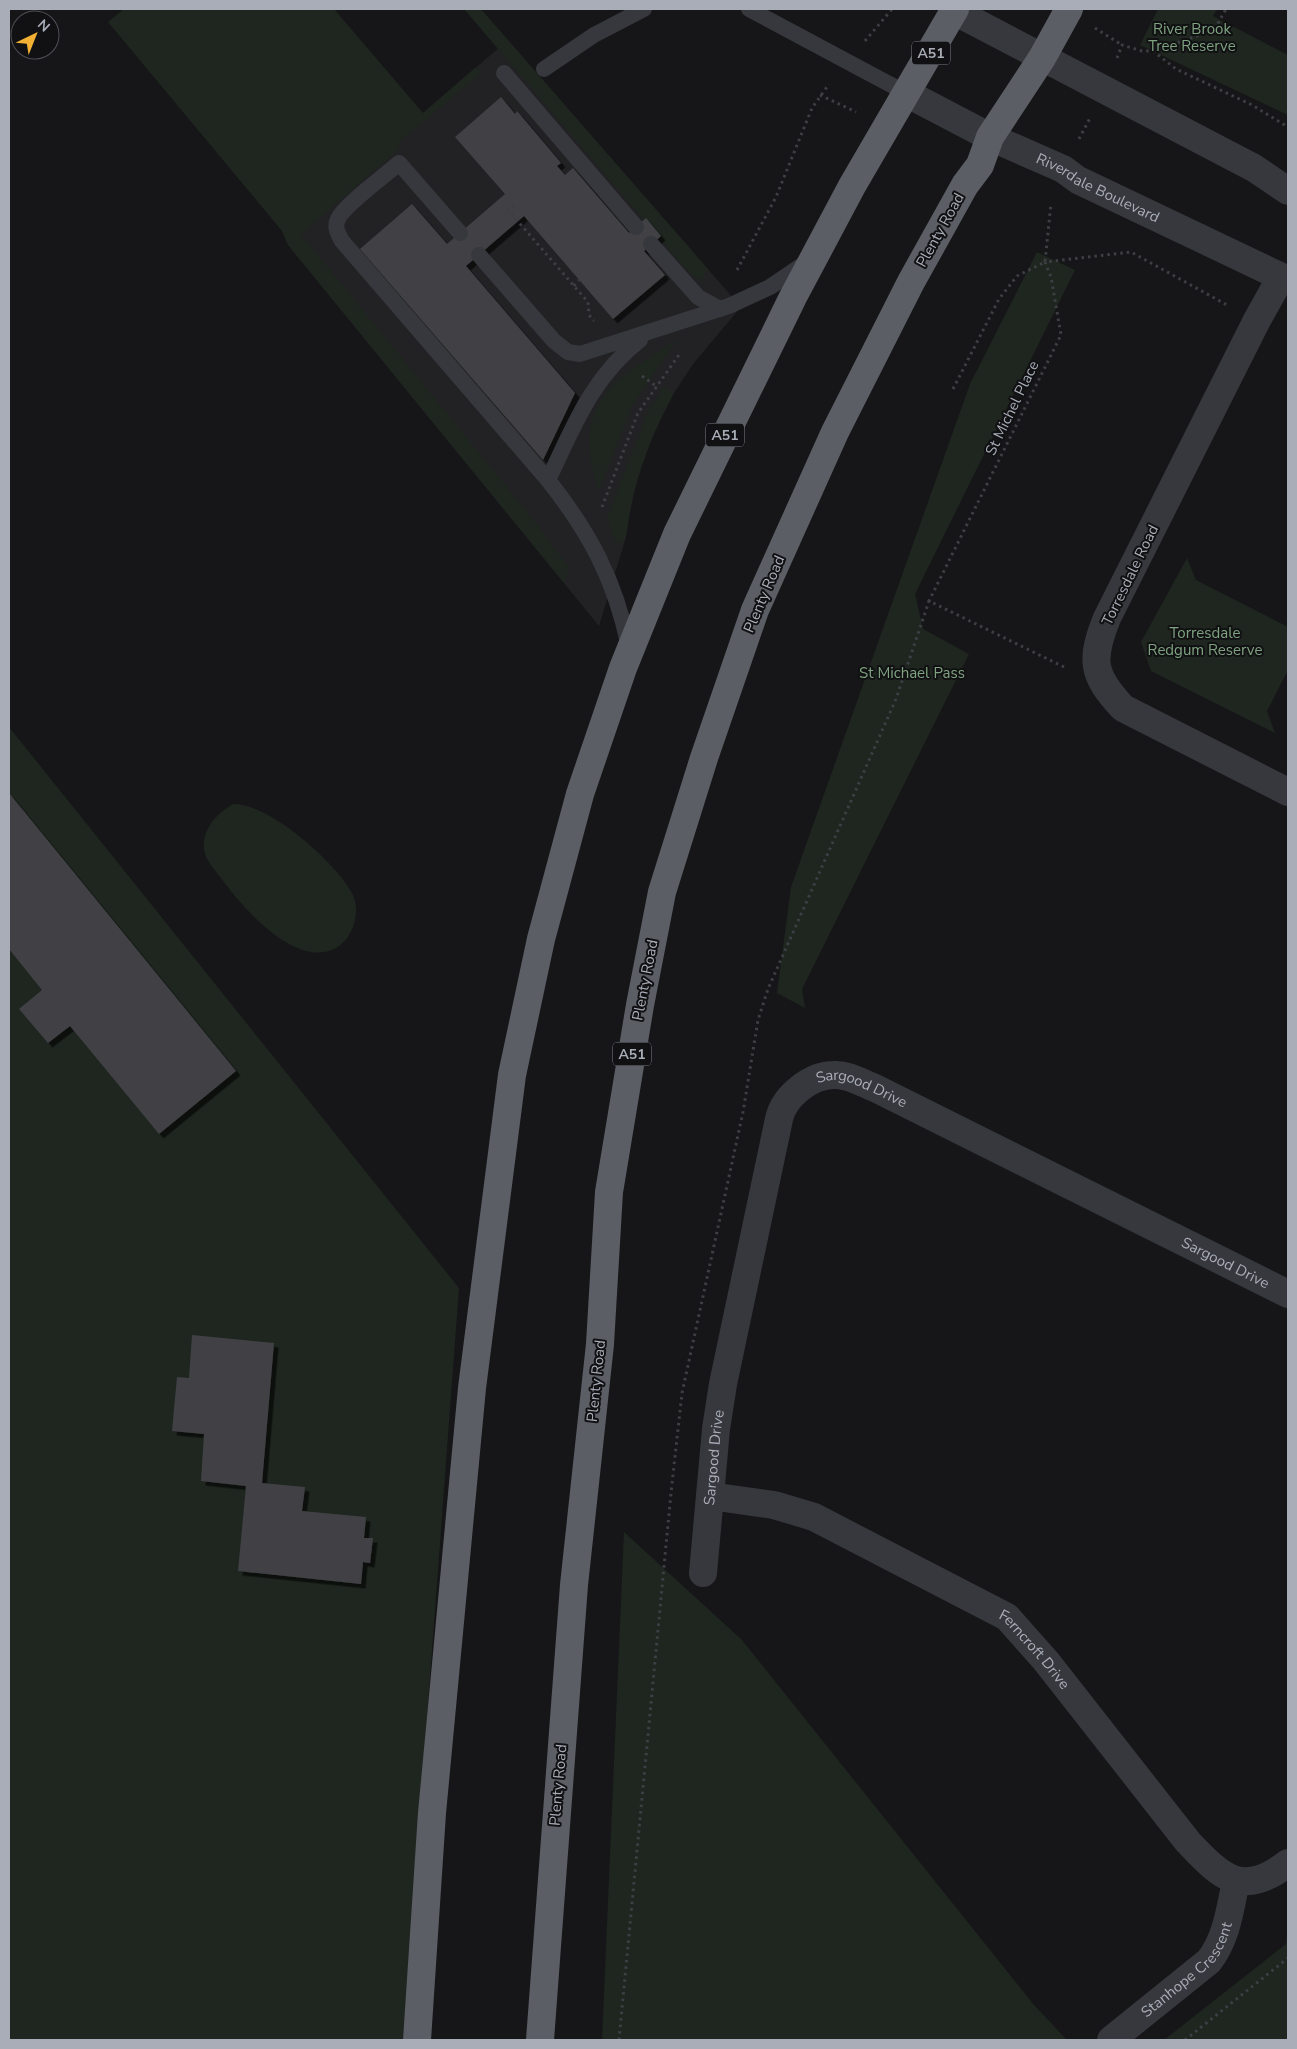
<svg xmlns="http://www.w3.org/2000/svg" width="1297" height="2049" viewBox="0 0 1297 2049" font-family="'Nunito Sans',sans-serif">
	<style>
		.built { fill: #222225 }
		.green { fill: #1e261f }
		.building { fill: #404145; filter: url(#shadow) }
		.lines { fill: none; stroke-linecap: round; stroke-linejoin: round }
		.path { stroke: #3d3f44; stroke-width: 3; stroke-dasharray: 2.5 4; stroke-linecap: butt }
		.service { stroke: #37383d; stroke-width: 16 }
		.minor { stroke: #37383d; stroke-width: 28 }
		.trunk { stroke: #5b5e65; stroke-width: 28 }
		.labels { text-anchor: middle; stroke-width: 4; stroke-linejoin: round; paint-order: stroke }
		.shield { fill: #111113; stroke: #7b7e86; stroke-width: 1 }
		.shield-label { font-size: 14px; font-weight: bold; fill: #a8adb8 }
		.park-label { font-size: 15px; fill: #7fa381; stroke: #111113 }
		.street-label { font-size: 15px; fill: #a8adb8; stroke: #111113 }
	</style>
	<defs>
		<filter id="shadow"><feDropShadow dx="4.5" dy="4.5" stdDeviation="0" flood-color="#0009"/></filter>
	</defs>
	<rect width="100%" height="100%" fill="#161618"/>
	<polygon class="built" points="508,40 741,307 693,364 674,393 655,430 634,487 626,537 599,626 288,245 423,113"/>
	<g class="green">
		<polygon points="124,9 334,9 423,113 476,67 481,73 402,140 399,144 400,148 301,234 536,523 569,568 564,583 288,245 282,231 108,22"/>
		<polygon points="464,9 481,9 708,269 700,282 684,267"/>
		<polygon points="1158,9 1217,9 1213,16 1288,55 1288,115 1140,45"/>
		<polygon points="1037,252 1075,270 915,594 923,629 969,654 802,989 805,1008 777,993 791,887 970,384"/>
		<path d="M677 340 632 406 599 490C569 406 613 379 677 340Z"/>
		<path d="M664 387 674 393C648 441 633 483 626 537L620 543 616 542 607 518 648 412Z"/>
		<polygon points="1187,558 1196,580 1288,627 1288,670 1267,711 1275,733 1151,671 1141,642"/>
		<polygon points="9,727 459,1288 403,2040 9,2040"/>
		<path d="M233 804C269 803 337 863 353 895 361 913 353 938 336 948 296 970 241 906 221 878 215 870 205 860 204 849 202 829 217 813 233 804Z"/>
		<polygon points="624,1532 742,1640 1034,2005 1067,2040 602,2040"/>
		<polygon points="1288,1930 1288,2040 1164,2040 1286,1944"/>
	</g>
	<g class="building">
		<polygon points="501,97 515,114 517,111 561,163 557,166 565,175 573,168 629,233 646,218 661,236 644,251 665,275 613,319 524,216 466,266 575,393 543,460 360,249 412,204 447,244 505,194 455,137"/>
		<polygon points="9,793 236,1071 159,1134 70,1026 48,1043 19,1009 42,990 9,949"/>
		<polygon points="192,1335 274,1343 262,1483 305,1487 302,1511 366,1517 364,1538 373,1538 370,1563 363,1562 361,1584 238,1571 246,1486 201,1481 204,1434 172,1431 177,1377 189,1378"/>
	</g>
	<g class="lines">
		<g class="path">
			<polyline points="1095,28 1122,45"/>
			<polyline points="865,41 892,9"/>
			<polyline points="1153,51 1209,32 1217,25 1226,9"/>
			<polyline points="1117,58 1122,45 1142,51 1153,51 1176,69 1252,105 1288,127"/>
			<polyline points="820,95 856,112"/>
			<polyline points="1079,139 1090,118"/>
			<polyline points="514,205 508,210 588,302 589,315 594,321"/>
			<polyline points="737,270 776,197 812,108 829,84"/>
			<polyline points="574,286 579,280"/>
			<polyline points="642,376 656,386"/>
			<polyline points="953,389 999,299 1017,276 1045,262 1051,203"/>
			<polyline points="602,507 638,413 681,352"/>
			<polyline points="1064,667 929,601 1061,335 1051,277 1045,262 1131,252 1227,305"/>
			<polyline points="619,2040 671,1493 682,1393 743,1112 758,1020 768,989 896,699 929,601"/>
			<polyline points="1185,2040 1288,1958"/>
		</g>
		<g class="service">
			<polyline points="749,9 908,94"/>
			<polyline points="544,69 594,35 644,9"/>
			<polyline points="504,73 636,227"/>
			<path d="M460 233 399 163C386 175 344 205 338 219 334 227 338 234 342 241L548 480C590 533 615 580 629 647"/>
			<polyline points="651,244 698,297 720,309"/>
			<polyline points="479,255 554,341 568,352 580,354 729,306 770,287 807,262"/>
			<path d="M548 480C574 426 592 377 640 340"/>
		</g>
		<g class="minor">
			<polyline points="954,11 1254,168 1288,191"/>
			<path id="s1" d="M908 94 990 137 1063 169 1078 180 1288 280"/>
			<path d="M1281 277 1257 320 1107 618C1090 660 1092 675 1123 708L1288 792"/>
			<path id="s2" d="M710 1496 774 1505 814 1517 1007 1617 1046 1661 1188 1842C1222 1878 1242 1898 1288 1863"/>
			<path id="s3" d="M703 1573 716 1429 723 1384 779 1119C784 1096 811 1075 834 1075 848 1074 862 1083 875 1088L1288 1294"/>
			<path id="s4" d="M1111 2040 1209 1961C1227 1938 1230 1909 1236 1881"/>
		</g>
		<g class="trunk">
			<polyline points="417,2040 432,1813 472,1388 512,1075 541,939 580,794 623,668 677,534 793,297 852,186 955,9"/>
			<polyline points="540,2040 574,1585 600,1344 609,1192 640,1005 662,892 704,758 755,610 835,432 911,282 965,185 980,165 990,137 1042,58 1069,9"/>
		</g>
	</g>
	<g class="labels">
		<g class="shield">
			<rect x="912" y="41.5" width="38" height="23" rx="4"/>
			<rect x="706" y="423.5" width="38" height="23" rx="4"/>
			<rect x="613" y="1042.5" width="38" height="23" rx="4"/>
		</g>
		<g class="shield-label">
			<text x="931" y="58">A51</text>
			<text x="725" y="440">A51</text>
			<text x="632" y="1059">A51</text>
		</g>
		<g class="park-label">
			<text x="1192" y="34">River Brook<tspan x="1192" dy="17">Tree Reserve</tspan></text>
			<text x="1205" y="638">Torresdale<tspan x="1205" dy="17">Redgum Reserve</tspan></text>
			<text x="912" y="678">St Michael Pass</text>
		</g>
		<g class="street-label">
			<text dy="5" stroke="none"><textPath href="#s1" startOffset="212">Riverdale Boulevard</textPath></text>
			<text transform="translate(940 230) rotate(-61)" y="5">Plenty Road</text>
			<text transform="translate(1012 408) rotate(-64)" y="5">St Michel Place</text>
			<text transform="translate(1130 575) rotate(-64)" y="5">Torresdale Road</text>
			<text transform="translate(764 594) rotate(-67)" y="5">Plenty Road</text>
			<text transform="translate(645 980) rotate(-79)" y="5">Plenty Road</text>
			<text dy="5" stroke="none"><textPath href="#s3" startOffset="566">Sargood Drive</textPath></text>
			<text dy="5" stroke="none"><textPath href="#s3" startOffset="971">Sargood Drive</textPath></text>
			<text transform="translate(596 1381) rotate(-84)" y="5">Plenty Road</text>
			<text dy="5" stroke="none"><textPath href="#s3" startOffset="116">Sargood Drive</textPath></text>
			<text dy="5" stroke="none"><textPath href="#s2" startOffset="366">Ferncroft Drive</textPath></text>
			<text transform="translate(558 1785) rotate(-85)" y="5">Plenty Road</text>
			<text dy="5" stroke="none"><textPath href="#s4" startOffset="105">Stanhope Crescent</textPath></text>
		</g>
	</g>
	<rect width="1297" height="2049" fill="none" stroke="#a8adb8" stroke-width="20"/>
	<g transform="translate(35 35) rotate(43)"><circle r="24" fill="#111113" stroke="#4d4f55"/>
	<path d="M0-4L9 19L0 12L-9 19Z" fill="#f2b134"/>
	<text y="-8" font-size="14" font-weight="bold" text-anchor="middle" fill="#a8adb8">N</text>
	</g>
</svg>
